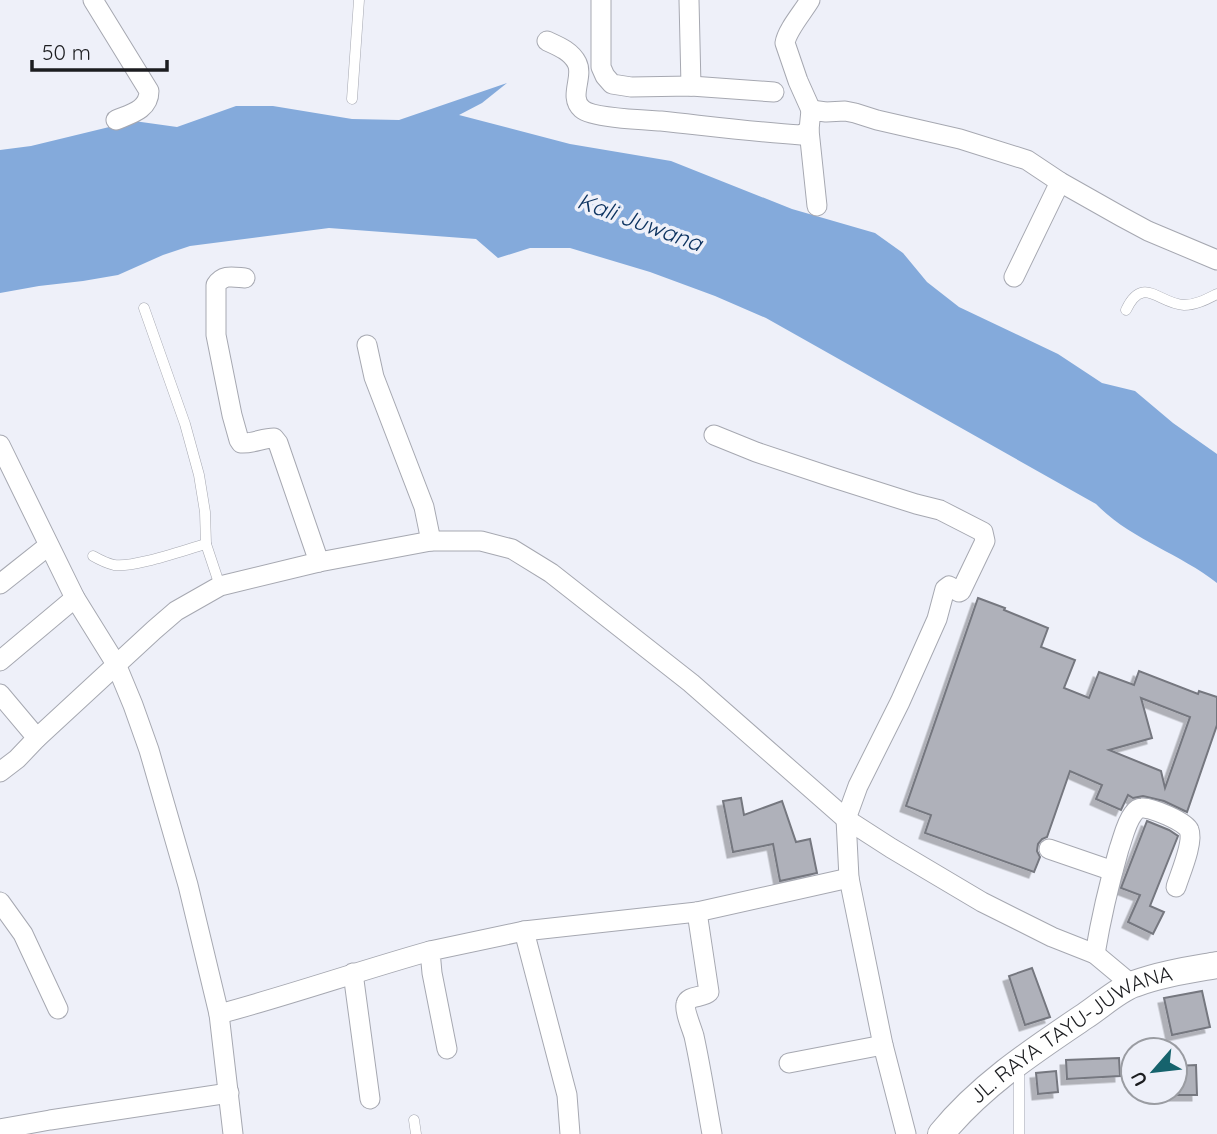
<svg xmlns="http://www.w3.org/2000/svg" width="1217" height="1134" viewBox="0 0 1217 1134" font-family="Quicksand,sans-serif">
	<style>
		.water { fill: #84aadb }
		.building { fill: #afb1ba; stroke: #75777f; stroke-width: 2; fill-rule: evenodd; filter: url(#shadow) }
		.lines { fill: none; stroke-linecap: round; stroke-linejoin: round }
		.service-casing { stroke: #a6a8b1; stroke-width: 11 }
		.minor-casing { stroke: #a6a8b1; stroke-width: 21 }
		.secondary-casing { stroke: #a6a8b1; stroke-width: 28 }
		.service { stroke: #fff; stroke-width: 10 }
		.minor { stroke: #fff; stroke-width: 19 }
		.secondary { stroke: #fff; stroke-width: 26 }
		.labels { text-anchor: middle; stroke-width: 7; stroke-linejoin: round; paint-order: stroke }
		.street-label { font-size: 21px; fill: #1c1d20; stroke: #eef0f9 }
		.water-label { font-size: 23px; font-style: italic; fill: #0e3461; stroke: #eef0f9 }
	</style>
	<defs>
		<filter id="shadow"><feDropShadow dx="-5.5" dy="5.5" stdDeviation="0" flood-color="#0004"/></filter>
	</defs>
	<rect width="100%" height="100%" fill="#eef0f9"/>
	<path class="water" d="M507 83 482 103 459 115 570 144 671 161 792 209 875 233 903 253 927 282 959 307 1058 354 1102 383 1135 391 1173 423 1217 454V583C1179 553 1130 539 1096 504L766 318 715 296 650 272 570 248H530L498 258 476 239 329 228 190 246 163 255 118 275 83 281 39 286 0 293V150L31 146 134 121 177 127 236 106H273L352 119 399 120Z"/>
	<g class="building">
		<path d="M978 598 1005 608 1004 610 1048 628 1041 647 1075 660 1064 688 1089 698 1099 672 1134 685 1139 671 1198 694 1199 691 1217 697V725L1187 812 1164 801 1143 796 1133 798 1128 795 1121 810 1096 799 1102 785 1070 771 1047 837 1042 839 1038 844 1037 851 1040 857 1034 872 925 833 931 815 906 806ZM1141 698 1190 717 1165 788 1161 771 1109 750 1152 738Z"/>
		<polygon points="741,798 744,815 782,801 796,842 810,839 817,873 780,881 773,844 733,852 723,801"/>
		<polygon points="1147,821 1169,830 1178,836 1150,906 1164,912 1153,934 1128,922 1140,895 1121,888"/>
		<polygon points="1032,968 1050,1017 1025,1025 1009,976"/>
		<polygon points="1202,991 1210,1027 1172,1035 1164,998"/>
		<polygon points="1119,1058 1120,1076 1067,1079 1066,1060"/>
		<polygon points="1196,1065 1197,1095 1175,1095 1175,1066"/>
		<polygon points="1056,1071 1058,1092 1038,1094 1036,1073"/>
	</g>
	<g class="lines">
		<defs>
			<g id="service">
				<polyline points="352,99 359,0"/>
				<polyline points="144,308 185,424 199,475 205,512 206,544 220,586"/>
				<path d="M1126 310C1143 274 1159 304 1184 305 1196 305 1207 299 1217 294"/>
				<path d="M93 556C100 560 106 563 114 565 134 568 184 550 206 544"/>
				<polyline points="1019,1065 1019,1134"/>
				<polyline points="414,1120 416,1134"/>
			</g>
			<g id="minor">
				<path d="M93 0 149 91C149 110 130 114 116 120"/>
				<polyline points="601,0 601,67 605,76 612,84 631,87 691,86 774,92"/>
				<polyline points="689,0 691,86"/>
				<path d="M810 0C803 12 787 30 785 43L798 81 811 110"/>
				<path d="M547 41C558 46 571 51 577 63 584 77 568 97 582 109 592 118 645 120 661 121 708 126 754 132 801 135L809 130 811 110 826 112 845 111 855 113 877 120 960 139 1027 160 1060 182 1122 217 1148 231 1217 260"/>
				<polyline points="809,130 817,206"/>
				<polyline points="1014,277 1060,182"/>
				<path d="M245 278C233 277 223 274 216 285V335L232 415 239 440 241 443C252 444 263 438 274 438L278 443 319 562"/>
				<polyline points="367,345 374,377 424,507 431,541"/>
				<polyline points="714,435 756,452 831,477 916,504 940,510 983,532 985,541 961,591 959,592 949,586 945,589 937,619 900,702 858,786 846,819 849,878 883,1045 906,1134"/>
				<polyline points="0,445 75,598 116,664 133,705 149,750 188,885 219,1014 233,1134"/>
				<polyline points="0,584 48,546"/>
				<polyline points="0,661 75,598"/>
				<polyline points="0,694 37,738"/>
				<polyline points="0,772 17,759 37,738 154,630 176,611 220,586 319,562 431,541 481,541 512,549 551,573 691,683 846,819 891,848 982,902 1052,937 1095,954 1131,984"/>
				<polyline points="1049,849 1113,871"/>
				<polyline points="0,902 23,934 58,1009"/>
				<path d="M697 912 709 992C703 998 688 995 686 1004 684 1010 692 1029 694 1036 701 1068 706 1101 712 1134"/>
				<polyline points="524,931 567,1095 570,1134"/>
				<path d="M1095 954C1101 918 1109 884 1119 849 1123 838 1126 823 1133 814 1135 811 1138 808 1142 808 1151 807 1186 822 1189 830 1194 842 1180 874 1176 887"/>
				<polyline points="353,973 370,1099"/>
				<path d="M219 1014C290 995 359 971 430 951"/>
				<polyline points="447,1049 432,973 430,951 524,931 697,912 849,878"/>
				<polyline points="789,1063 883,1045"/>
				<polyline points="0,1129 50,1120 229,1093"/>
			</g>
			<g id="secondary">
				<path id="s1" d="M941 1134C981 1085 1033 1051 1085 1016 1099 1007 1119 989 1134 984 1161 974 1189 970 1217 965"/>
			</g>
		</defs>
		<use href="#service" class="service-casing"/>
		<use href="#minor" class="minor-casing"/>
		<use href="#secondary" class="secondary-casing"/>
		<use href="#service" class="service"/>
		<use href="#minor" class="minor"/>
		<use href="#secondary" class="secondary"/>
	</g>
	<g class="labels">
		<g class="street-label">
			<text dy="7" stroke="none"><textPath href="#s1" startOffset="166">JL. RAYA TAYU-JUWANA</textPath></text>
		</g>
		<g class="water-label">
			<text transform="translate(640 222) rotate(20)" y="8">Kali Juwana</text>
		</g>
	</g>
	<g transform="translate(1154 1071) rotate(242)"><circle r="33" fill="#eef0f9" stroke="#9a9ca2" stroke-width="2"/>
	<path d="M0-5L12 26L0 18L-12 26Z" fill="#16636d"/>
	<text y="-10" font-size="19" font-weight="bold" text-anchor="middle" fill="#1c1d20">U</text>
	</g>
	<path d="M32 60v10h135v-10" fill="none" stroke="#1c1d20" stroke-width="3.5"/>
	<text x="42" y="60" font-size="21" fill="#1c1d20" stroke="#eef0f9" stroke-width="5" paint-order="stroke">50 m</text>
</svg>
